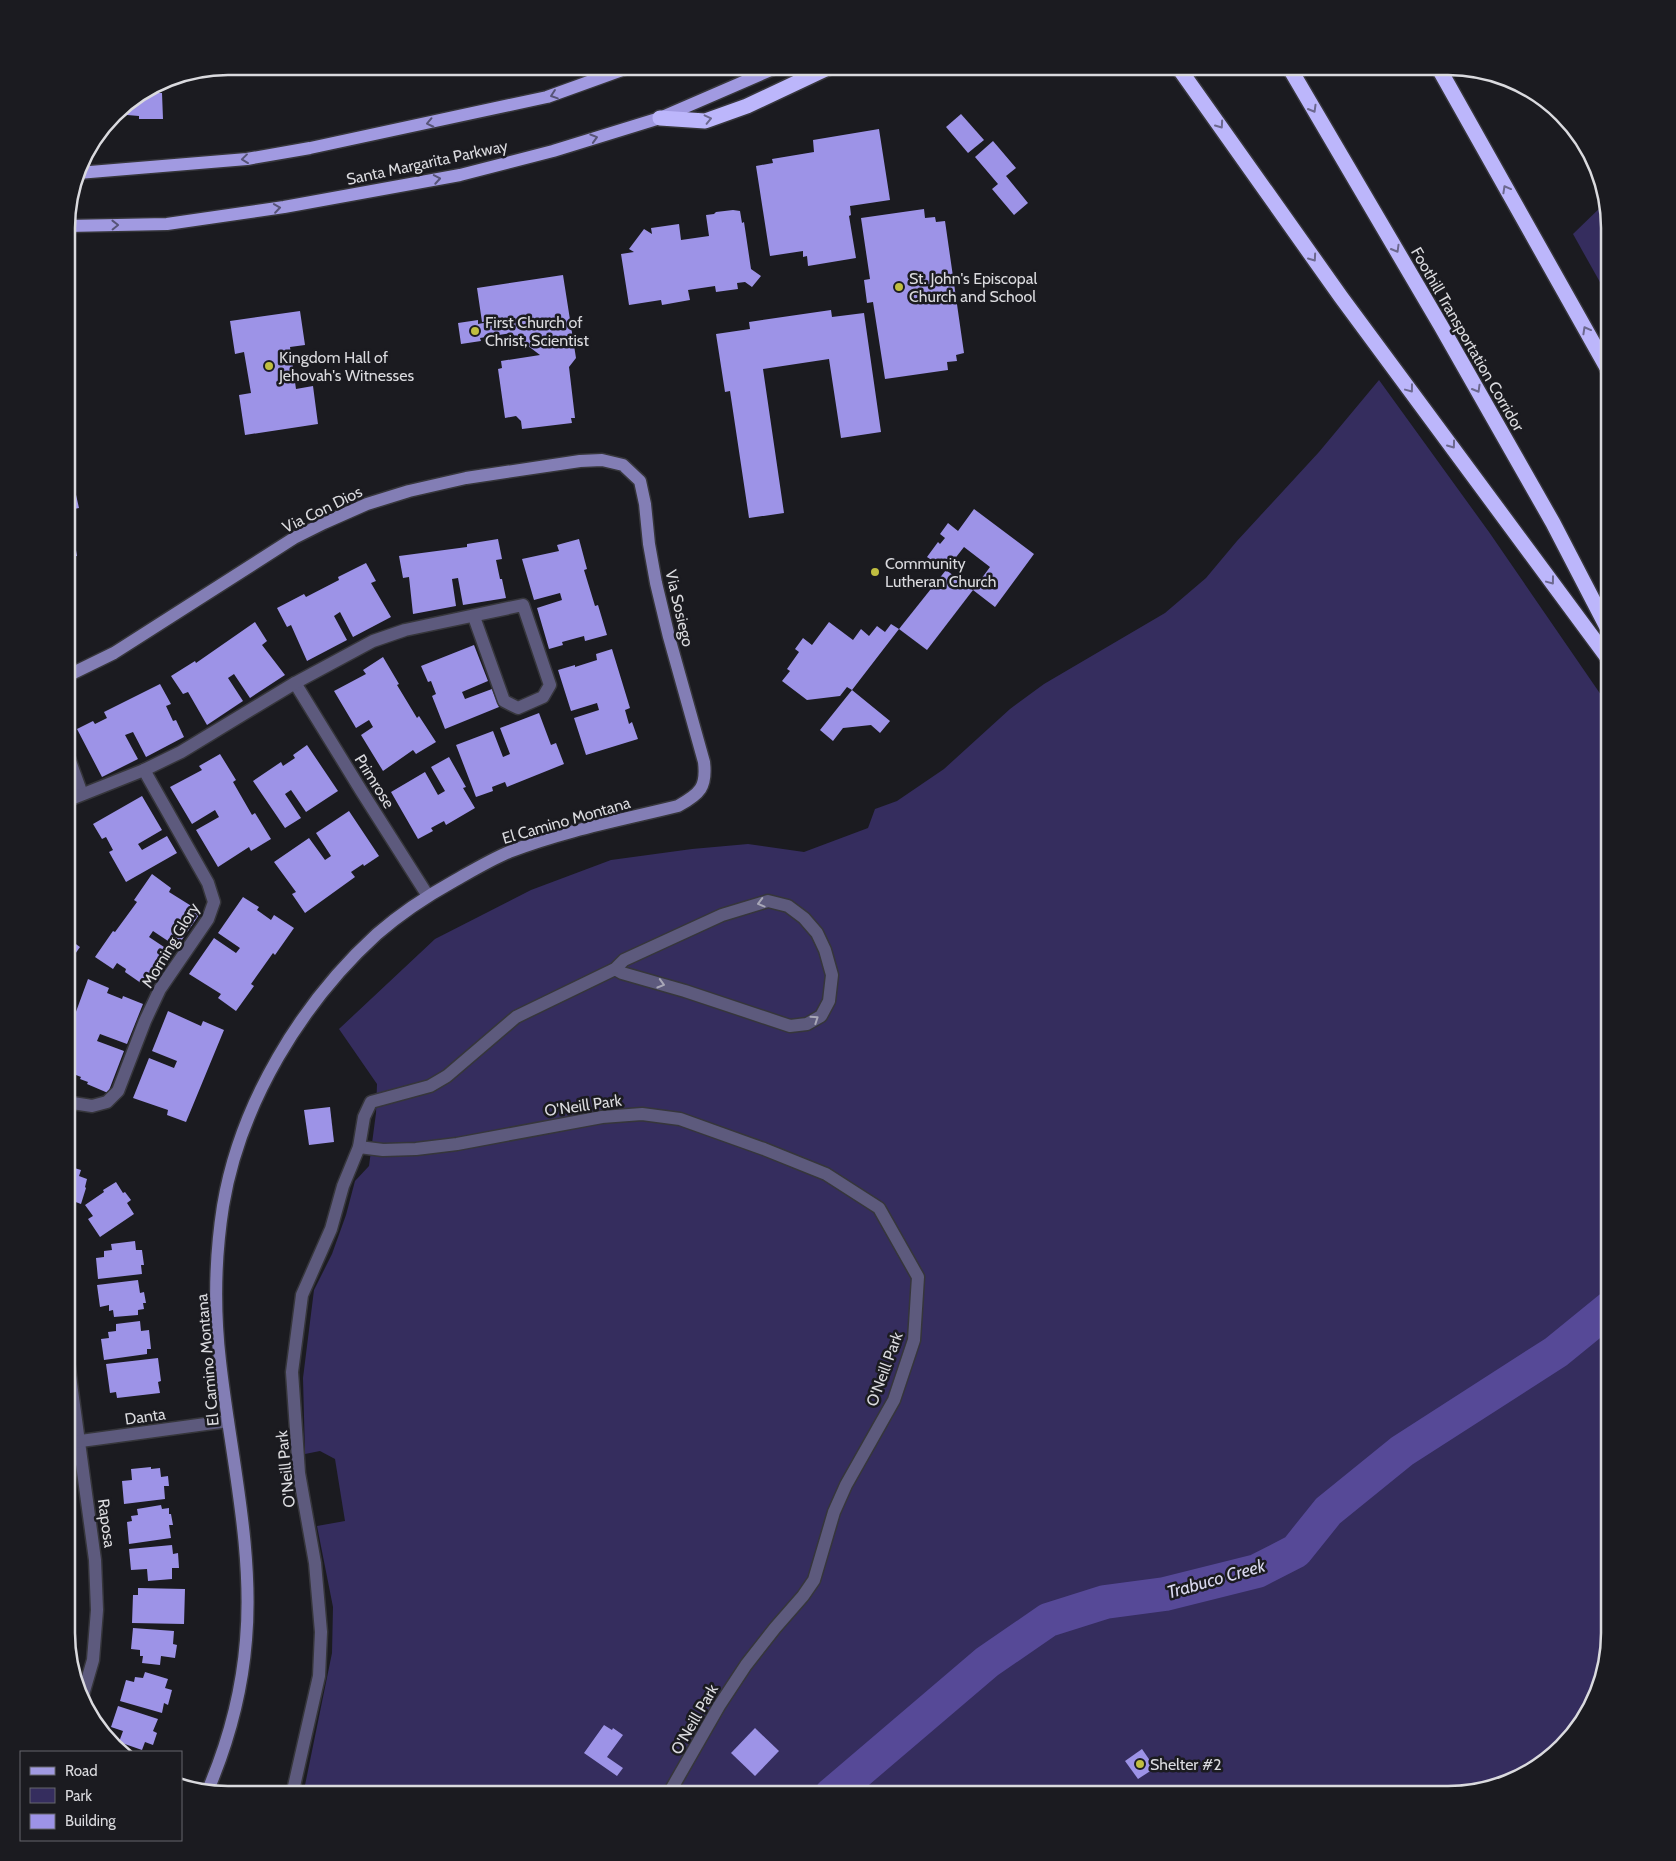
<svg xmlns="http://www.w3.org/2000/svg" width="1676" height="1861" viewBox="0 0 1676 1861" font-family="Cabin,sans-serif">
	<style>
		.green { fill: #352d5e }
		.lines { fill: none; stroke-linecap: round; stroke-linejoin: round }
		.river { stroke: #564997; stroke-width: 34 }
		.building { fill: #9d93e7 }
		.street-casing { stroke: #36363b; stroke-width: 15 }
		.secondary-casing { stroke: #36363b; stroke-width: 15 }
		.primary-casing { stroke: #36363b; stroke-width: 15 }
		.highway-casing { stroke: #36363b; stroke-width: 18 }
		.street { stroke: #5d5a7d; stroke-width: 12 }
		.secondary { stroke: #837eb5; stroke-width: 12 }
		.primary { stroke: #a19ae1; stroke-width: 12 }
		.highway { stroke: #bcb6fb; stroke-width: 15 }
		.oneway { stroke: #575477 }
		.oneway2 { stroke: #6c688e }
		.oneway3 { stroke: #a8a7b7 }
		.poi-dot { fill: #c0be40; stroke: #1b1b20; stroke-width: 2 }
		.labels { text-anchor: middle; stroke-width: 5; stroke-linejoin: round; paint-order: stroke }
		.street-label { font-size: 16px; fill: #dadade; stroke: #1b1b20 }
		.poi-label { font-size: 16px; fill: #dadade; stroke: #1b1b20; text-anchor: start }
		.water-label { font-size: 18px; font-style: italic; fill: #d8d7ed; stroke: #1b1b20 }
		.rim { fill: none; stroke: #dadade; stroke-width: 2.5 }
	</style>
	<rect width="100%" height="100%" fill="#1b1b20"/>
	<g class="green">
		<polygon points="1606,202 1610,227 1610,300 1573,234"/>
		<polygon points="1379,380 1489,532 1610,708 1610,1634 1593,1705 1547,1761 1501,1786 1449,1795 303,1795 332,1653 333,1607 317,1526 345,1521 335,1459 320,1451 305,1454 303,1378 314,1290 332,1254 346,1215 355,1181 369,1166 376,1113 377,1084 339,1029 435,939 531,890 611,860 692,849 748,844 804,852 868,828 875,809 897,801 944,769 1010,709 1044,684 1165,613 1206,578 1237,541 1319,452"/>
	</g>
	<g class="lines">
		<polyline class="river" points="831,1795 987,1662 1048,1620 1105,1602 1165,1594 1257,1571 1296,1551 1328,1511 1402,1451 1556,1352 1610,1308"/>
	</g>
	<g class="building">
		<polygon points="413,66 445,66 445,67 414,73"/>
		<polygon points="157,84 158,93 162,93 163,119 139,119 139,116 115,114 121,106"/>
		<polygon points="961,114 984,140 968,153 946,127"/>
		<polygon points="879,129 890,200 850,206 851,215 849,216 856,258 808,266 807,256 803,257 803,251 770,256 756,166 773,163 772,159 814,152 813,140"/>
		<polygon points="993,141 1016,168 1006,176 1028,203 1014,215 992,189 998,184 975,157"/>
		<polygon points="924,209 925,218 935,217 936,222 945,221 964,353 956,355 957,361 947,362 948,370 885,379 873,302 867,303 864,280 870,279 861,218"/>
		<polygon points="733,210 740,211 742,223 744,222 751,269 761,276 752,287 745,282 737,283 738,289 716,292 715,286 688,290 690,300 662,305 661,300 629,305 621,254 634,252 629,249 644,229 652,234 651,228 679,224 681,240 709,236 706,215 714,214 716,212"/>
		<polygon points="563,275 576,358 569,367 575,418 571,418 572,423 522,429 521,421 516,416 505,418 498,369 502,368 501,361 540,355 511,333 480,338 481,341 461,344 458,323 478,320 478,324 489,322 489,321 482,322 477,288"/>
		<polygon points="831,310 832,317 864,313 881,432 841,438 829,359 763,369 784,513 749,518 730,391 725,392 716,334 750,329 749,322"/>
		<polygon points="300,311 305,345 290,347 296,389 313,386 318,424 245,435 239,395 251,393 244,352 235,354 230,321"/>
		<polygon points="74,486 79,508 69,510 77,556 67,557 67,487"/>
		<polygon points="974,509 1034,554 995,607 973,590 990,567 964,547 946,570 927,557 938,542 940,544 945,538 940,534 948,523 958,531"/>
		<polygon points="498,539 502,559 496,560 500,579 502,579 506,598 463,605 458,578 452,579 456,606 413,614 409,577 403,578 399,556 467,547 467,544"/>
		<polygon points="579,539 587,569 584,570 595,606 598,605 607,635 585,641 584,636 562,642 563,645 549,649 537,608 562,600 560,593 534,600 522,559 559,551 557,545"/>
		<polygon points="366,563 376,581 371,583 391,617 353,637 340,612 334,616 347,640 307,661 291,625 287,627 277,608 304,594 306,597 339,580 338,577"/>
		<polygon points="946,570 973,590 927,650 899,629"/>
		<polygon points="255,622 267,641 262,645 285,675 250,698 234,674 228,678 243,701 207,725 188,692 183,694 171,676 195,661 196,663"/>
		<polygon points="829,622 853,640 861,629 869,636 877,626 885,632 891,624 899,629 852,690 847,687 840,696 807,700 782,681 790,671 787,669 799,652 795,649 803,638 812,645"/>
		<polygon points="474,645 488,681 462,692 465,699 492,689 499,707 445,729 432,696 436,694 431,681 428,682 421,666"/>
		<polygon points="612,649 630,708 625,710 629,724 632,722 638,739 586,755 574,718 599,710 597,703 571,711 558,670 575,665 575,667 597,660 596,654"/>
		<polygon points="383,657 399,684 397,685 417,718 419,716 436,742 416,754 413,750 383,771 361,735 373,727 369,720 356,728 334,691 366,674 363,670"/>
		<polygon points="160,684 171,704 166,706 173,721 176,720 184,737 146,757 133,732 125,735 138,759 102,777 77,729 93,721 95,724 107,718 104,712"/>
		<polygon points="852,690 890,721 880,733 871,725 843,728 833,741 820,730"/>
		<polygon points="539,713 551,745 556,743 564,764 507,787 505,782 492,787 493,791 476,797 456,745 493,731 503,757 510,754 500,728"/>
		<polygon points="307,745 338,791 306,812 291,790 285,794 301,818 285,828 253,781 281,762 283,766 295,758 293,755"/>
		<polygon points="220,754 236,780 233,782 252,815 255,813 271,839 251,851 249,847 218,867 196,830 219,817 215,810 192,824 170,787 202,770 199,766"/>
		<polygon points="449,757 466,787 463,788 475,808 446,825 444,821 431,828 433,831 418,839 391,792 425,772 438,795 445,791 431,767"/>
		<polygon points="142,796 162,830 138,844 142,850 167,836 177,853 126,882 109,852 113,850 106,837 102,839 93,824"/>
		<polygon points="349,811 379,856 364,866 363,864 351,872 355,877 305,913 292,894 296,892 274,862 309,838 325,860 331,856 316,833"/>
		<polygon points="152,874 171,888 169,892 201,912 177,947 153,931 149,937 173,953 148,988 125,972 126,969 117,963 113,969 95,957 113,931 115,932 137,902 134,900"/>
		<polygon points="243,897 259,907 257,910 271,920 274,915 294,928 275,955 273,953 251,984 254,986 236,1011 218,998 221,994 189,974 214,938 236,953 240,948 218,933"/>
		<polygon points="66,937 80,947 68,964 66,963"/>
		<polygon points="88,979 109,988 107,993 122,999 123,996 143,1004 127,1044 100,1034 97,1041 124,1051 108,1093 87,1084 88,1082 80,1079 81,1077 71,1073 69,1079 66,1078 66,1039"/>
		<polygon points="168,1011 201,1026 203,1021 224,1030 186,1122 167,1115 168,1110 133,1098 149,1058 174,1068 177,1061 152,1051"/>
		<polygon points="330,1107 334,1142 309,1145 304,1110"/>
		<polygon points="71,1167 81,1170 79,1176 87,1179 85,1187 86,1188 81,1204 73,1201 72,1204 68,1203 67,1207 66,1170 70,1171"/>
		<polygon points="116,1182 123,1193 125,1192 131,1200 127,1203 134,1214 100,1237 88,1219 93,1216 85,1205 104,1192 103,1190"/>
		<polygon points="135,1241 136,1250 142,1250 144,1265 141,1265 142,1274 98,1279 96,1258 104,1257 104,1251 112,1250 111,1244"/>
		<polygon points="138,1280 140,1293 144,1292 146,1303 143,1303 144,1309 138,1310 138,1315 114,1317 113,1310 109,1311 109,1305 100,1307 97,1285"/>
		<polygon points="140,1321 141,1331 149,1330 151,1349 147,1349 147,1354 104,1360 101,1339 109,1338 108,1332 116,1331 116,1324"/>
		<polygon points="158,1358 161,1381 158,1382 160,1393 117,1398 116,1392 110,1393 106,1364"/>
		<polygon points="151,1467 151,1469 160,1468 161,1477 168,1476 169,1486 164,1486 165,1499 124,1504 122,1481 132,1480 131,1469"/>
		<polygon points="161,1505 162,1509 169,1508 169,1514 171,1514 173,1525 169,1525 171,1538 129,1544 127,1522 132,1521 131,1516 138,1515 137,1509"/>
		<polygon points="172,1545 173,1554 178,1553 179,1568 172,1568 172,1579 148,1581 147,1569 131,1570 129,1549"/>
		<polygon points="138,1588 185,1589 184,1624 132,1623 133,1595 138,1595"/>
		<polygon points="133,1628 174,1631 173,1644 177,1645 175,1658 161,1656 160,1665 142,1663 143,1656 140,1656 140,1650 131,1649"/>
		<polygon points="145,1672 168,1679 165,1688 172,1690 168,1705 164,1703 162,1713 120,1701 126,1680 134,1682 135,1677 143,1678"/>
		<polygon points="118,1706 158,1719 153,1731 157,1733 153,1745 145,1742 142,1750 119,1742 123,1731 111,1727"/>
		<polygon points="604,1725 612,1730 613,1728 623,1735 607,1757 623,1768 617,1776 584,1753"/>
		<polygon points="755,1728 779,1751 755,1776 731,1753"/>
		<polygon points="1142,1749 1155,1768 1138,1779 1125,1761"/>
	</g>
	<g class="lines">
		<defs>
			<g id="street">
				<polyline points="295,683 362,792 428,896"/>
				<polyline points="66,750 82,794"/>
				<polyline points="66,801 144,770 181,752 295,683 373,641 405,630 523,605 550,685 543,697 518,708 504,701 474,617"/>
				<polyline points="66,1102 92,1106 107,1102 118,1091 145,1021 160,989 208,919 214,902 208,883 144,770"/>
				<polyline points="359,1147 383,1150 416,1149 457,1144 602,1117 642,1114 680,1119 764,1149 826,1174 879,1208 918,1277 914,1340 894,1400 846,1485 834,1512 814,1580 803,1596 775,1628 746,1665 719,1706 668,1795"/>
				<polyline points="66,1346 95,1560 97,1610 93,1660 82,1698"/>
				<polyline points="66,1443 228,1421"/>
				<polyline points="292,1795 319,1676 321,1632 315,1563 299,1473 292,1372 302,1295 331,1229 343,1186 359,1147 364,1117 371,1102 430,1086 447,1076 516,1017 615,969 624,960 722,915 768,901 788,906 804,918 817,933 825,950 832,975 829,1001 821,1016 807,1024 790,1026 685,991 622,973 615,969"/>
			</g>
			<path id="secondary" d="M67 676 114 653 294 538 324 523 367 504 409 491 466 478 580 461 602 460 623 465 640 481 645 504 649 544 656 583 669 637 704 762C707 787 700 794 678 806 621 820 563 831 509 852 490 860 472 871 454 881 427 896 400 914 377 934 301 1003 240 1104 223 1206 215 1257 214 1309 220 1361 230 1452 254 1549 246 1640 242 1691 228 1743 208 1790"/>
			<g id="primary">
				<polyline points="78,173 247,159 310,148 547,97 633,66"/>
				<polyline points="67,226 167,224 284,207 460,175 553,151 660,118 780,66"/>
			</g>
			<g id="highway">
				<polyline points="1178,67 1341,297 1610,661"/>
				<polyline points="1289,67 1441,326 1553,523 1610,633"/>
				<polyline points="1438,67 1610,373"/>
				<polyline points="660,118 705,121 747,106 832,66"/>
			</g>
		</defs>
		<use href="#street" class="street-casing"/>
		<use href="#secondary" class="secondary-casing"/>
		<use href="#primary" class="primary-casing"/>
		<use href="#highway" class="highway-casing"/>
		<use href="#street" class="street"/>
		<use href="#secondary" class="secondary"/>
		<use href="#primary" class="primary"/>
		<use href="#highway" class="highway"/>
	</g>
	<defs><path id="oneway-chevron" d="M-2-3.5L2.5 0L-2 3.5" fill="none" stroke-width="1.6" stroke-linecap="round" stroke-linejoin="round" transform="scale(1.25)"/></defs>
	<g class="oneway">
		<use href="#oneway-chevron" transform="translate(554 95) rotate(161)"/>
		<use href="#oneway-chevron" transform="translate(430 123) rotate(168)"/>
		<use href="#oneway-chevron" transform="translate(594 138) rotate(-17)"/>
		<use href="#oneway-chevron" transform="translate(245 159) rotate(173)"/>
		<use href="#oneway-chevron" transform="translate(437 179) rotate(-10)"/>
		<use href="#oneway-chevron" transform="translate(277 208) rotate(-8)"/>
		<use href="#oneway-chevron" transform="translate(115 225) rotate(-1)"/>
	</g>
	<g class="oneway2">
		<use href="#oneway-chevron" transform="translate(1313 109) rotate(60)"/>
		<use href="#oneway-chevron" transform="translate(708 119) rotate(-13)"/>
		<use href="#oneway-chevron" transform="translate(1220 125) rotate(55)"/>
		<use href="#oneway-chevron" transform="translate(1506 189) rotate(-119)"/>
		<use href="#oneway-chevron" transform="translate(1396 249) rotate(60)"/>
		<use href="#oneway-chevron" transform="translate(1313 258) rotate(55)"/>
		<use href="#oneway-chevron" transform="translate(1586 330) rotate(-119)"/>
		<use href="#oneway-chevron" transform="translate(1410 389) rotate(53)"/>
		<use href="#oneway-chevron" transform="translate(1477 389) rotate(60)"/>
		<use href="#oneway-chevron" transform="translate(1452 445) rotate(54)"/>
		<use href="#oneway-chevron" transform="translate(1551 581) rotate(53)"/>
	</g>
	<g class="oneway3">
		<use href="#oneway-chevron" transform="translate(761 903) rotate(165)"/>
		<use href="#oneway-chevron" transform="translate(661 984) rotate(16)"/>
		<use href="#oneway-chevron" transform="translate(815 1019) rotate(-34)"/>
	</g>
	<g class="poi-dot">
		<circle cx="899" cy="287" r="5"/>
		<circle cx="475" cy="331" r="5"/>
		<circle cx="269" cy="366" r="5"/>
		<circle cx="875" cy="572" r="5"/>
		<circle cx="1140" cy="1764" r="5"/>
	</g>
	<g class="labels">
		<g class="street-label">
			<text transform="translate(427 162) rotate(-12)" y="6">Santa Margarita Parkway</text>
			<text transform="translate(1468 339) rotate(60)" y="6">Foothill Transportation Corridor</text>
			<text transform="translate(322 509) rotate(-26)" y="6">Via Con Dios</text>
			<text transform="translate(680 608) rotate(77)" y="6">Via Sosiego</text>
			<text transform="translate(375 781) rotate(58)" y="6">Primrose</text>
			<text transform="translate(566 820) rotate(-16)" y="6">El Camino Montana</text>
			<text transform="translate(170 945) rotate(-59)" y="6">Morning Glory</text>
			<text transform="translate(583 1105) rotate(-8)" y="6">O'Neill Park</text>
			<text transform="translate(207 1360) rotate(-95)" y="6">El Camino Montana</text>
			<text transform="translate(884 1369) rotate(-70)" y="6">O'Neill Park</text>
			<text transform="translate(145 1416) rotate(-8)" y="6">Danta</text>
			<text transform="translate(285 1469) rotate(-96)" y="6">O'Neill Park</text>
			<text transform="translate(107 1523) rotate(82)" y="6">Raposa</text>
			<text transform="translate(694 1719) rotate(-60)" y="6">O'Neill Park</text>
		</g>
		<g class="poi-label">
			<text x="909" y="284">St. John's Episcopal<tspan x="909" dy="18">Church and School</tspan></text>
			<text x="485" y="328">First Church of<tspan x="485" dy="18">Christ, Scientist</tspan></text>
			<text x="279" y="363">Kingdom Hall of<tspan x="279" dy="18">Jehovah's Witnesses</tspan></text>
			<text x="885" y="569">Community<tspan x="885" dy="18">Lutheran Church</tspan></text>
			<text x="1150" y="1770">Shelter #2</text>
		</g>
		<g class="water-label">
			<text transform="translate(1216 1579) rotate(-16)" y="6">Trabuco Creek</text>
		</g>
	</g>
	<path d="M0 0H1676V1861H0ZM228 75H1448A153 153 0 0 1 1601 228V1633A153 153 0 0 1 1448 1786H228A153 153 0 0 1 75 1633V228A153 153 0 0 1 228 75Z" fill="#1b1b20" fill-rule="evenodd"/>
	<path class="rim" d="M228 75H1448A153 153 0 0 1 1601 228V1633A153 153 0 0 1 1448 1786H228A153 153 0 0 1 75 1633V228A153 153 0 0 1 228 75Z"/>
	<rect x="20" y="1751" width="162" height="90" fill="#1b1b20" stroke="#67676c"/>
	<rect x="30" y="1767" width="25" height="8" fill="#a19ae1" stroke="#67676c"/>
	<text x="65" y="1776" font-size="15" fill="#dadade">Road</text>
	<rect x="30" y="1788" width="25" height="15" fill="#352d5e" stroke="#67676c"/>
	<text x="65" y="1801" font-size="15" fill="#dadade">Park</text>
	<rect x="30" y="1814" width="25" height="15" fill="#9d93e7" stroke="#67676c"/>
	<text x="65" y="1826" font-size="15" fill="#dadade">Building</text>
</svg>
